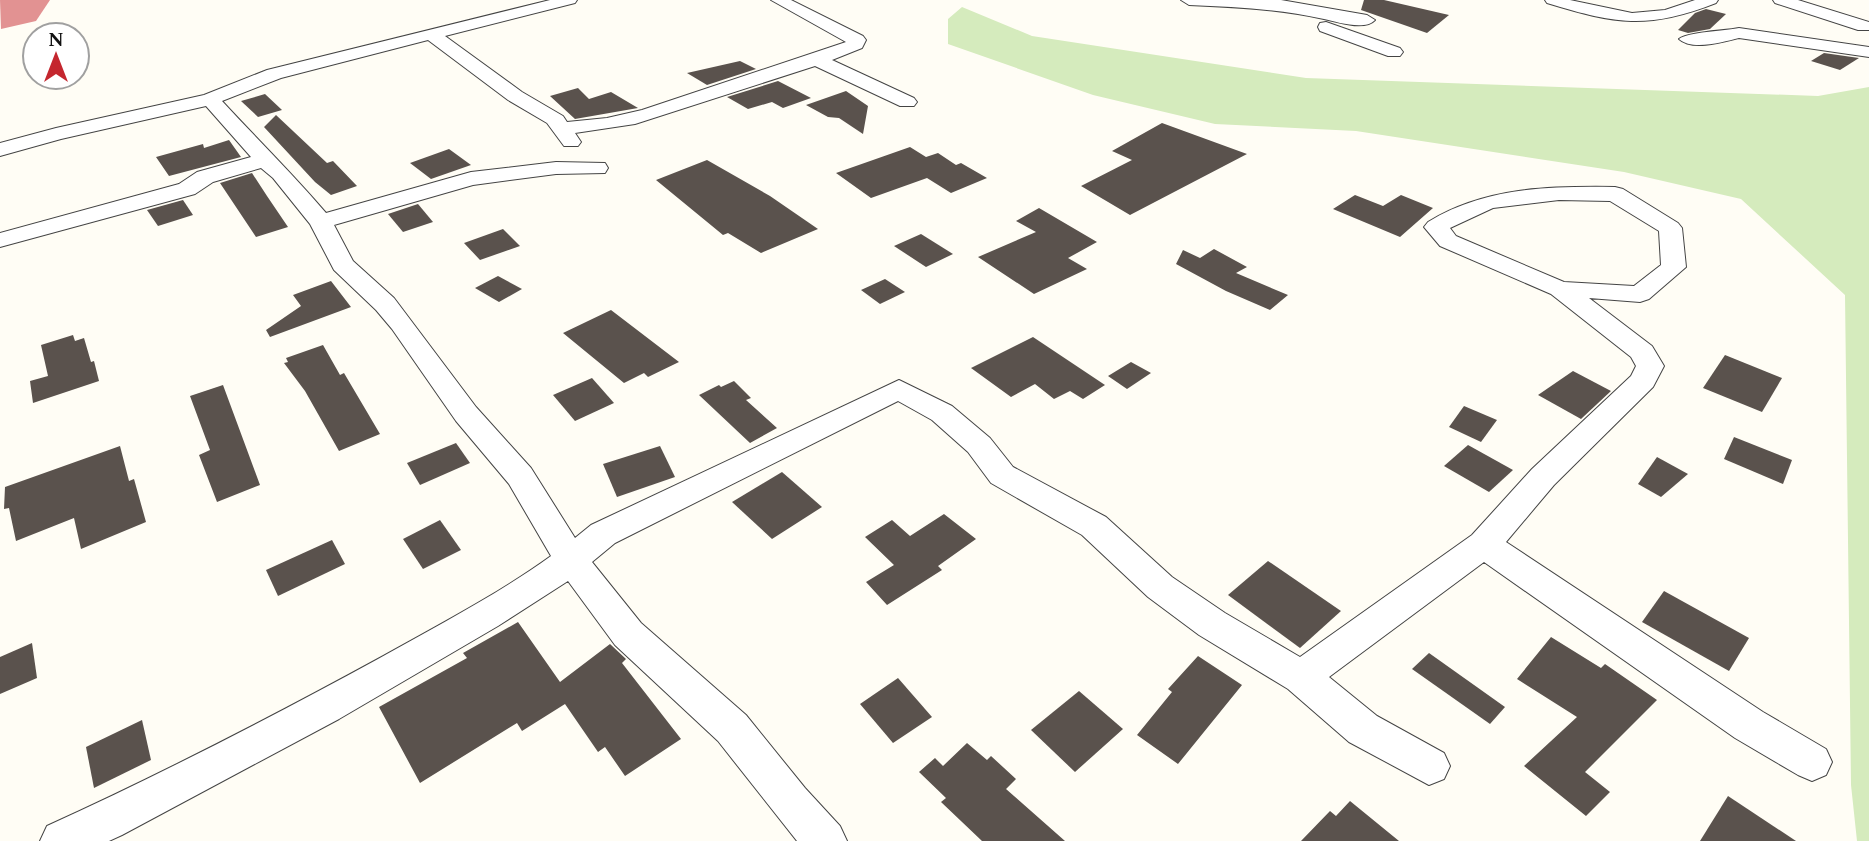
<svg xmlns="http://www.w3.org/2000/svg" width="1869" height="841" viewBox="0 0 1869 841" font-family="Spectral,serif">
	<style>
		.green { fill: #d5ebbd }
		.lines { fill: none; stroke-linecap: round; stroke-linejoin: round }
		.runway { fill: #e29292; fill-rule: evenodd }
		.building { fill: #5a524d }
		.minor-casing { stroke: #444; stroke-width: 2 }
		.minor { fill: #fff; fill-rule: evenodd }
	</style>
	<rect width="100%" height="100%" fill="#fffdf5"/>
	<polygon class="green" points="962,7 1032,36 1306,78 1818,96 1869,87 1869,841 1857,841 1851,785 1845,295 1741,199 1624,172 1356,131 1215,124 1093,95 948,44 948,19"/>
	<g class="lines">
		<polygon class="runway" points="0,0 50,0 36,21 1,29"/>
	</g>
	<g class="building">
		<polygon points="1364,0 1384,0 1449,15 1427,33 1361,10"/>
		<polygon points="1706,9 1726,14 1710,29 1688,33 1678,30 1695,13"/>
		<polygon points="1824,53 1859,58 1840,70 1811,61"/>
		<polygon points="740,61 756,69 707,85 687,73"/>
		<polygon points="778,81 811,98 783,108 772,102 748,109 727,97"/>
		<polygon points="578,88 589,99 611,92 638,108 575,119 550,96"/>
		<polygon points="846,91 868,106 863,134 839,118 828,117 806,105"/>
		<polygon points="265,94 282,110 258,117 241,101"/>
		<polygon points="276,115 327,163 333,161 357,186 331,195 315,182 264,127"/>
		<polygon points="1162,123 1247,154 1130,215 1081,186 1132,160 1112,151"/>
		<polygon points="229,140 241,157 169,176 156,157 203,144 204,148"/>
		<polygon points="910,147 926,157 938,153 956,165 961,163 987,178 951,193 927,178 871,198 836,173"/>
		<polygon points="449,149 471,165 431,179 410,163"/>
		<polygon points="707,160 770,196 818,229 761,253 728,233 723,235 656,180"/>
		<polygon points="252,173 267,196 288,227 256,237 220,183"/>
		<polygon points="1355,195 1383,206 1401,195 1433,208 1400,237 1333,209"/>
		<polygon points="183,200 193,215 158,226 147,210"/>
		<polygon points="418,204 433,222 403,232 388,214"/>
		<polygon points="1039,208 1097,242 1068,258 1087,269 1034,294 978,257 1036,232 1016,221"/>
		<polygon points="503,229 520,246 480,260 464,243"/>
		<polygon points="921,234 953,254 926,267 894,246"/>
		<polygon points="1214,249 1247,267 1236,273 1288,295 1270,310 1226,291 1176,264 1183,250 1200,258"/>
		<polygon points="498,276 522,289 499,302 475,288"/>
		<polygon points="885,279 905,292 880,304 861,290"/>
		<polygon points="331,281 351,307 270,337 266,330 301,306 293,295"/>
		<polygon points="611,310 679,362 648,377 644,373 624,383 563,333"/>
		<polygon points="73,335 75,341 84,338 91,362 94,361 99,381 33,403 30,381 48,376 41,345"/>
		<polygon points="1033,337 1105,385 1083,399 1070,391 1054,399 1035,384 1011,397 971,368"/>
		<polygon points="323,345 340,375 344,373 380,434 339,451 305,391 284,363 288,362 286,358"/>
		<polygon points="1725,355 1782,378 1762,412 1703,388"/>
		<polygon points="1131,362 1151,373 1127,389 1108,376"/>
		<polygon points="1573,371 1611,391 1581,419 1538,395"/>
		<polygon points="592,378 614,403 575,421 553,395"/>
		<polygon points="734,381 751,398 746,400 777,428 750,443 699,395 719,385 721,387"/>
		<polygon points="223,385 260,485 217,502 199,455 210,450 190,396"/>
		<polygon points="1464,406 1497,420 1481,442 1449,427"/>
		<polygon points="1734,437 1792,460 1783,484 1724,459"/>
		<polygon points="456,443 470,463 420,485 407,463"/>
		<polygon points="1468,445 1513,470 1489,492 1444,466"/>
		<polygon points="120,446 129,481 134,479 146,522 81,549 74,518 16,541 9,508 4,509 5,487"/>
		<polygon points="660,446 675,477 617,497 603,464"/>
		<polygon points="1657,457 1688,474 1661,497 1638,484"/>
		<polygon points="782,472 822,507 772,539 732,502"/>
		<polygon points="944,514 976,539 938,566 942,570 887,605 866,582 894,565 865,537 892,520 910,536"/>
		<polygon points="440,520 461,550 423,569 403,539"/>
		<polygon points="332,540 345,564 278,596 266,570"/>
		<polygon points="1268,561 1341,611 1300,648 1228,595"/>
		<polygon points="1664,591 1749,638 1729,671 1642,622"/>
		<polygon points="518,622 560,682 610,644 626,659 622,663 681,739 625,776 605,747 598,752 565,704 522,731 517,723 420,783 379,707 467,658 463,653"/>
		<polygon points="1551,637 1601,668 1605,664 1657,700 1585,772 1610,792 1586,816 1524,766 1577,717 1517,679"/>
		<polygon points="32,643 37,678 0,694 0,657"/>
		<polygon points="1429,653 1505,707 1490,724 1412,669"/>
		<polygon points="1198,656 1242,685 1178,764 1137,735 1172,692 1168,689"/>
		<polygon points="898,678 932,717 893,743 860,704"/>
		<polygon points="1079,691 1123,729 1075,772 1031,730"/>
		<polygon points="142,720 151,760 94,788 86,747"/>
		<polygon points="967,743 987,760 991,756 1016,779 1006,789 1065,841 982,841 941,802 946,798 919,772 935,758 943,766"/>
		<polygon points="1728,796 1796,841 1700,841"/>
		<polygon points="1350,801 1399,841 1301,841 1330,811 1336,816"/>
	</g>
	<g class="lines">
		<defs>
			<g id="minor">
				<path d="M550 0H577L575 3 445 36 522 92 563 116 567 122 607 118 642 110 846 42 771 0H791L863 36 866 40 862 48 832 60 914 98 917 102 914 106H900L815 66 635 124 575 133 581 142 578 146H564L547 123 508 100 428 40 281 78 222 101C257 139 293 174 326 213L471 172 556 162 605 163 608 168 605 173 556 174 473 185 334 225 353 261 394 298 476 407 531 468 575 538 591 525 899 380 952 406 990 438 1013 467 1106 517 1172 577 1225 613 1300 657 1472 535 1532 469 1631 376 1636 366 1631 357 1551 294 1440 246 1424 227 1428 222C1485 187 1550 186 1615 187L1623 189 1678 223 1682 228 1686 267 1649 299 1640 302 1589 298 1652 346 1664 366 1653 387 1554 485 1506 542 1763 712 1826 749 1832 762 1826 775 1812 781 1798 775 1735 738 1484 562 1329 677 1377 716 1444 753 1450 766 1444 779 1429 785 1349 742 1288 689 1199 635 1148 597 1082 535 991 483 968 452 932 420 898 401 615 543 592 562 641 623 746 715 805 788 840 826 847 841H797L718 741 615 645 568 581 498 626 339 719 122 835 109 841H40L47 826C159 775 270 718 378 659 437 626 497 595 551 556L509 484 456 421 392 329 376 310 334 270 310 224 273 178 261 168 213 182 195 194 0 247V233L179 184 197 172 251 157 206 106 61 139 0 156V143L56 128 204 95 267 70ZM1559 200 1610 201 1659 231 1661 265 1634 286 1564 282 1456 236 1450 228 1493 208Z"/>
				<path d="M1181 0H1281L1367 15 1375 20C1365 31 1337 22 1324 19 1277 9 1236 7 1189 5Z"/>
				<path d="M1545 0H1570L1632 13 1665 10 1695 0H1718L1716 3C1647 30 1616 24 1547 3Z"/>
				<polygon points="1773,0 1798,0 1869,22 1869,30 1858,30 1775,3"/>
				<polygon points="1326,22 1400,48 1403,52 1400,56 1388,56 1320,31 1318,27 1320,23"/>
				<path d="M1739 28 1869 47V57L1739 38C1723 42 1692 51 1679 39 1687 32 1725 31 1739 28Z"/>
			</g>
		</defs>
		<use href="#minor" class="minor-casing"/>
		<use href="#minor" class="minor"/>
	</g>
	<g transform="translate(56 56)"><circle r="33" fill="#ffffff" stroke="#a0a0a0" stroke-width="2"/>
	<path d="M0-5L12 26L0 18L-12 26Z" fill="#c4262e"/>
	<text y="-10" font-size="19" font-weight="bold" text-anchor="middle" fill="#111111">N</text>
	</g>
</svg>
